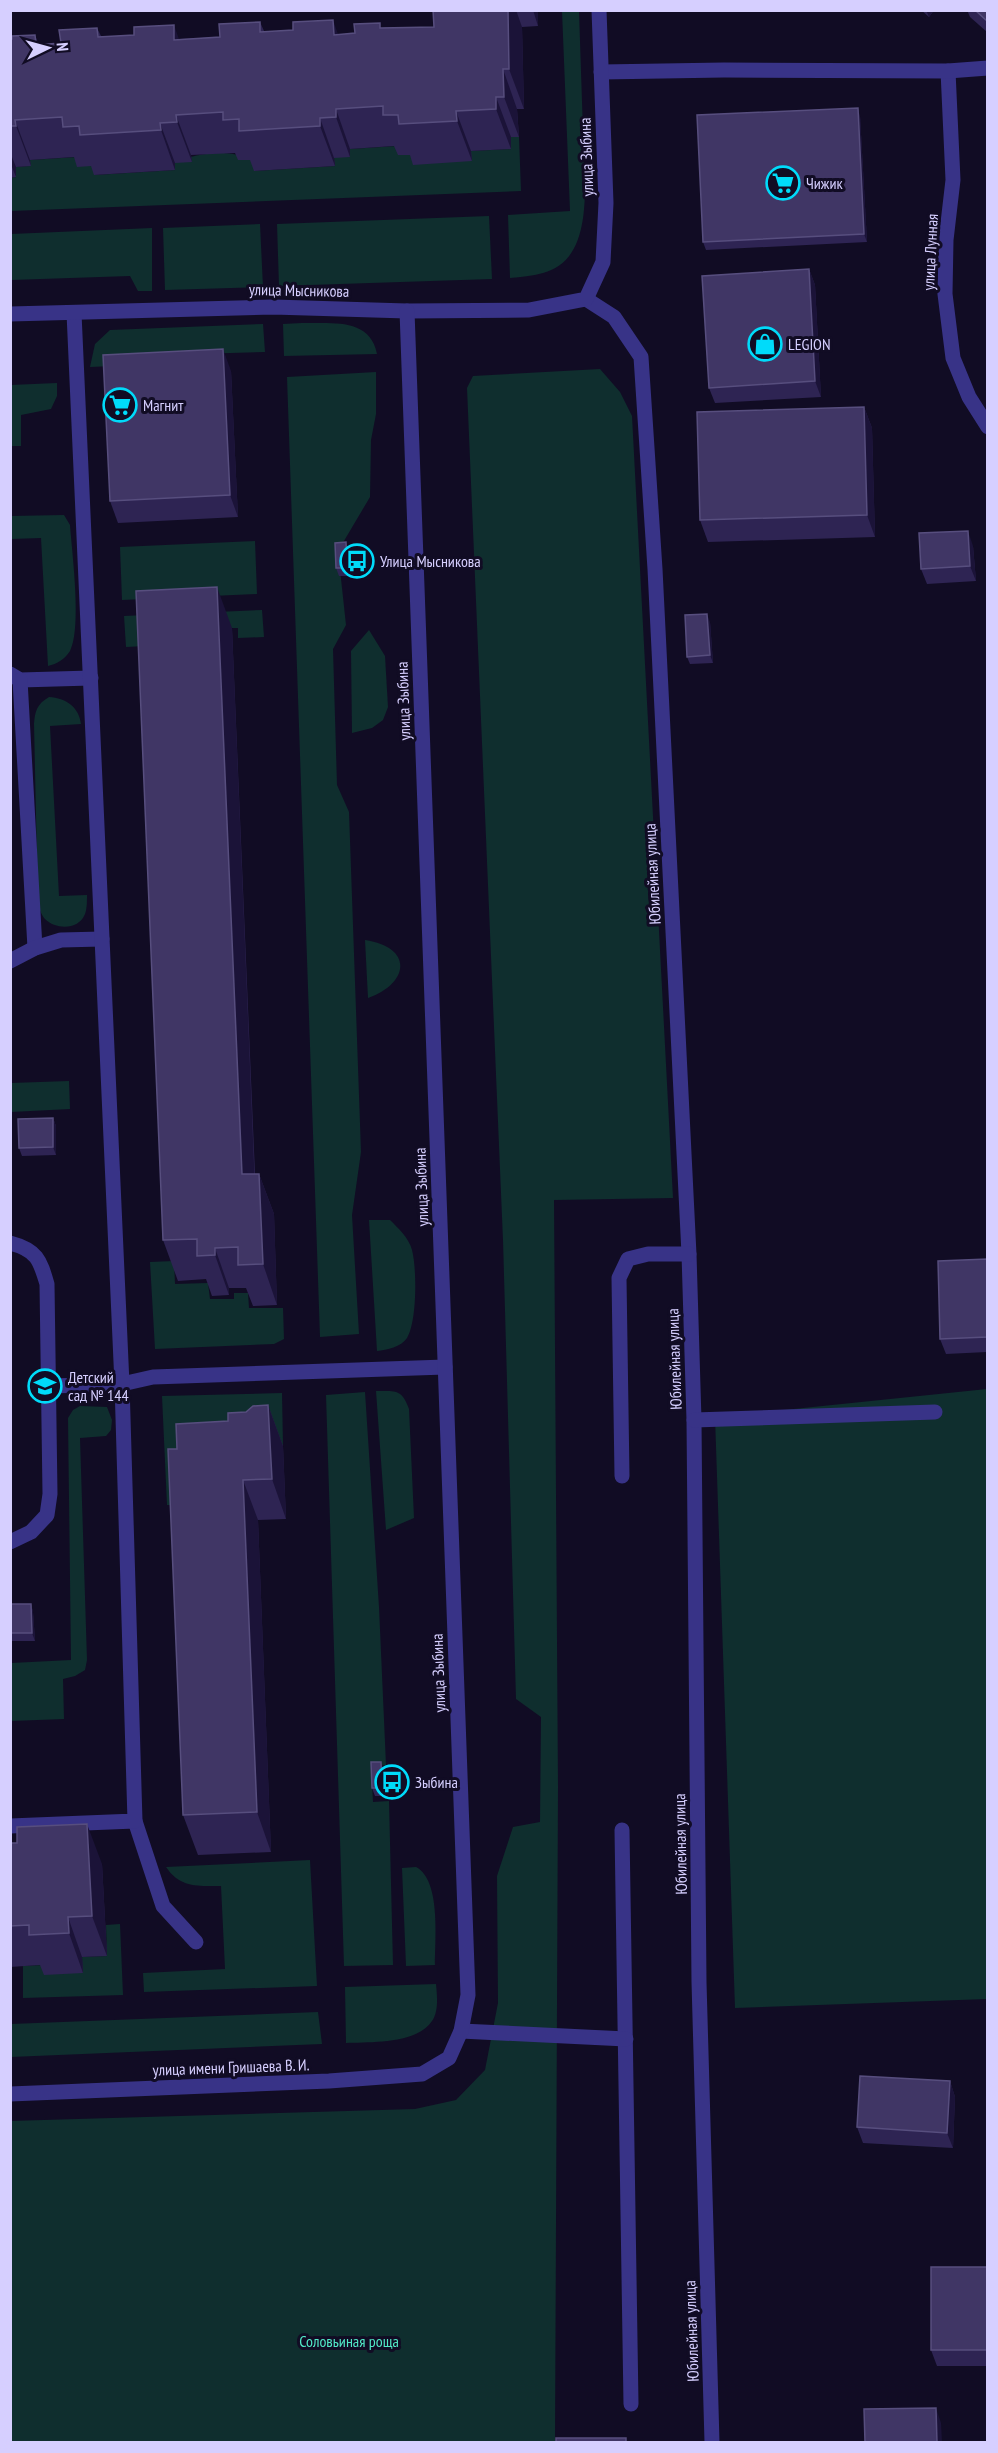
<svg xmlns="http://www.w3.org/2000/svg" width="998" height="2453" viewBox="0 0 998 2453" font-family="'PT Sans Narrow',sans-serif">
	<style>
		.green { fill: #0f2e2e }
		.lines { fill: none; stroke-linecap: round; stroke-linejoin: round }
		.lane { stroke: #383387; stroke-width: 15 }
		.street { stroke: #383387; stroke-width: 15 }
		.wall { fill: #2e2453 }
		.shaded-wall { fill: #1b1338 }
		.building { fill: #403665; stroke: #574e7e; stroke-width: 1.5 }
		.labels { text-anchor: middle; stroke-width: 6; stroke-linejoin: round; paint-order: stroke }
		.street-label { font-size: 16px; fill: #d6cfff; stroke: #110c24 }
		.poi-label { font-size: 16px; fill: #d6cfff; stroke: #110c24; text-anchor: start }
		.park-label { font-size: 16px; fill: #51e9c7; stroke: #110c24 }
	</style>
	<rect width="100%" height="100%" fill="#110c24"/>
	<g class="green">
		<path d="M562 11H579L585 192C584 224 580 263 543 273 532 276 521 277 510 278L508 215 570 211Z"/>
		<path d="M511 137H519L521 191 11 211V178L16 177V167L30 166V160L77 157 93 166 95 175 175 170V163C199 152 229 149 254 160V171L335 166 334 158 350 149 397 146 471 151 511 149Z"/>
		<polygon points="489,216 492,279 279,286 277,224"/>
		<polygon points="260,224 263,287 165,290 163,228"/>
		<polygon points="152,228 152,291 138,291 130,276 11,280 11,234"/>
		<path d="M302 323C331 324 370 317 377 354L284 356 283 324Z"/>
		<polygon points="263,324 265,352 161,355 161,364 90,367 95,344 110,330"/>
		<polygon points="600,369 620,392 632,416 673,1198 554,1200 558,1787 555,2442 11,2442 10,2121 415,2109 456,2100 485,2070 498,2003 497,1876 513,1827 540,1822 541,1717 516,1699 503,1240 467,388 473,376"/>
		<polygon points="376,372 376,414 371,440 370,497 338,551 346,625 333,649 337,785 349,812 361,1152 352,1215 359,1334 320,1337 287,377"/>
		<polygon points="57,383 57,396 51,409 21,415 21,446 11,446 11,385"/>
		<path d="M64 515 70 525C72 553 82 628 70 651 65 659 57 664 48 666L41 538 11 539V516Z"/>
		<polygon points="255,541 257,594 122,600 120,547"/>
		<polygon points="262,610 264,637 238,638 238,628 232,628 151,631 146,646 126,647 124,616"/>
		<polygon points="369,630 385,656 388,707 383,720 372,728 352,733 351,651"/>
		<path d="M49 697C66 698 79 707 81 724L50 726 59 896 87 895C87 901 87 909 85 914 79 930 56 930 45 919 42 916 40 910 38 906L34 724C35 711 37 704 49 697Z"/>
		<path d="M365 940C413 947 410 983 368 998Z"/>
		<polygon points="69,1081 70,1109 11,1112 11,1083"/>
		<path d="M369 1220H390C398 1228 409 1238 412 1250 417 1269 417 1322 407 1338 401 1347 387 1350 377 1351Z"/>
		<polygon points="174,1261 175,1284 208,1283 210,1299 234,1299 234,1293 248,1293 249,1308 283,1308 284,1339 274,1344 155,1349 150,1262"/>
		<polygon points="987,1389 987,1999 735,2008 715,1417"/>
		<path d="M376 1391C396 1391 402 1389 409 1409L414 1518 386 1530Z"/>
		<polygon points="365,1392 379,1607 386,1765 371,1767 373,1802 389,1801 393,1965 344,1966 326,1395"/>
		<polygon points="282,1393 283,1446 183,1505 167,1505 162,1396"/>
		<polygon points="80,1406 107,1407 112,1420 111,1430 106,1436 80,1438 87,1660 85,1670 75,1676 63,1679 64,1719 11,1721 11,1663 71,1660 68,1418 73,1410"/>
		<path d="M310 1860 317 1986 144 1992 143 1973 225 1969 221 1886C198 1886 180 1888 166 1867Z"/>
		<path d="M416 1867C441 1880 435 1939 435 1965L406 1966 402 1868Z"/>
		<polygon points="120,1924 123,1995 23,1998 23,1966 44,1965 83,1973 82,1957 107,1956 106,1925"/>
		<path d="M436 1984C437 1995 439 2011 432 2021 417 2044 370 2042 346 2043L345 1987Z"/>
		<polygon points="318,2012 322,2044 11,2057 11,2024"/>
	</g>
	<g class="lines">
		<g class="lane">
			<polyline points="948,71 953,180 946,240 945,294 953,358 969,397 988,427"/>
			<polyline points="601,72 724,70 948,71 988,68"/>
			<polyline points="586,299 614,317 641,357 655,569 689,1254 694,1420 699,1982 712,2442"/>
			<polyline points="10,674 20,680 91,678"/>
			<polyline points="20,680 35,948"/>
			<polyline points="10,961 35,948 61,940 102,939"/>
			<path d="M10 1243C37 1250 40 1260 47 1284L50 1494 47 1515 31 1532 10 1542"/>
			<polyline points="50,1386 122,1384 153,1377 445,1367"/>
			<polyline points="694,1420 935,1412"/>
			<polyline points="622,1476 619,1278 628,1259 648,1254 689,1254"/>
			<polyline points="135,1821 163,1906 196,1942"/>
			<polyline points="10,1826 135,1821 122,1384 74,313"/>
			<polyline points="622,1830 631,2404"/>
			<polyline points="461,2031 626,2039"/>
		</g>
		<g class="street">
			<polyline points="10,314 273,307 407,311 529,310 586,299 603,262 606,203 599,10"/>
			<polyline points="10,2094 329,2081 422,2074 449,2058 461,2031 468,1995 407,311"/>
		</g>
	</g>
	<g class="wall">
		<polygon points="433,10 538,10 538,26 522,27 524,109 517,109 519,137 511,137 511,149 471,151 472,161 413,165 410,155 398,155 394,146 350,149 350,157 334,158 335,166 254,171 250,160 238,160 235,153 191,155 192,162 175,163 175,170 94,175 91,166 77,167 74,157 30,160 31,166 16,167 16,177 10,178 10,39 35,35 39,45 61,43 97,28 101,36 179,39 220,37 260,22 264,31 338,35 355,33 382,28 434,27"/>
		<polygon points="921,10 934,10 929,17"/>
		<polygon points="967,10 987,10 987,32 970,17"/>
		<polygon points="860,116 867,242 706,250 703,242"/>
		<polygon points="809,269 815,285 821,397 715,403 709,388"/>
		<polygon points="231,371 238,517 118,523 110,501"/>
		<polygon points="864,407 872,428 875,537 708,542 700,520"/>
		<polygon points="973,546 976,581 927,584 921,569"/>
		<polygon points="349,550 350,576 339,576 336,568"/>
		<polygon points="710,622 713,663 690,664 687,657"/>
		<polygon points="232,628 255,1174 259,1174 274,1214 277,1305 253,1306 246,1288 229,1288 229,1295 212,1296 206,1279 178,1281 163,1240"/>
		<polygon points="53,1118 56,1126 56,1155 22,1156 19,1148"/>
		<polygon points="987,1259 987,1352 946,1354 940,1339"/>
		<polygon points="268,1405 283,1446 286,1519 258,1520 271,1852 198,1855 183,1815 177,1449 246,1412"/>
		<polygon points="10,1604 31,1604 33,1612 35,1641 10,1641"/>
		<polygon points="384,1769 385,1796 375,1796 372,1788"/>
		<polygon points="10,1843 102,1864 107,1956 82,1957 83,1973 44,1975 40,1965 10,1967"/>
		<polygon points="950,2081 955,2097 953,2148 863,2143 857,2127"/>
		<polygon points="987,2267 987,2366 937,2366 931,2350"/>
	</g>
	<g class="shaded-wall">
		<polygon points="508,10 516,10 522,27 524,109 509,69"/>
		<polygon points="533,10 538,10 538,26"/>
		<polygon points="926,10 934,10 929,17"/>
		<polygon points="333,20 347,60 334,35"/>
		<polygon points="174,25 188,65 174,40"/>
		<polygon points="503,69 517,109 519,137 504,97"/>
		<polygon points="496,97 511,137 511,149 496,109"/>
		<polygon points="858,108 860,116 867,242 864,234"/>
		<polygon points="336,109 350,149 350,157 336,117"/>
		<polygon points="456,111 471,151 472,161 457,121"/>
		<polygon points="176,115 191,155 192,162 177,122"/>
		<polygon points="320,118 334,158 335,166 320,126"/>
		<polygon points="15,120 30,160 31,166 16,126"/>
		<polygon points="160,123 175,163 175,170 161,130"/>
		<polygon points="10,152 16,167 16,177 10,162"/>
		<polygon points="809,269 815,285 821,397 815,381"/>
		<polygon points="223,349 231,371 238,517 230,495"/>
		<polygon points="864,407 872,428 875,537 867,515"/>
		<polygon points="968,531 973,546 976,581 970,566"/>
		<polygon points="346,542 349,550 350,576 347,568"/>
		<polygon points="217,587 232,628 256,1214 242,1174"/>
		<polygon points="707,614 710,622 713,663 710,655"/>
		<polygon points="53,1118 56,1126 56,1155 53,1147"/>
		<polygon points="259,1174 274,1214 277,1305 263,1264"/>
		<polygon points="215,1248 229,1288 229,1295 215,1255"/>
		<polygon points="268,1405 283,1446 286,1519 272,1479"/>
		<polygon points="243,1480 258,1520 271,1852 257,1812"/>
		<polygon points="31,1604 33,1612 35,1641 32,1633"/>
		<polygon points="381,1762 384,1769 385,1796 382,1788"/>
		<polygon points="87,1824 102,1864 107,1956 92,1916"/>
		<polygon points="68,1917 82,1957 83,1973 69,1933"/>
		<polygon points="950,2081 955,2097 953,2148 947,2133"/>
		<polygon points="936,2408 941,2423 942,2442 937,2442"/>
	</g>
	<g class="building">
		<polygon points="433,10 508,10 509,69 503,69 504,97 496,97 496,109 456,111 457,121 399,124 398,115 383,115 383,106 336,109 336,117 320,118 320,126 239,131 239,119 223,120 223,112 176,115 177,122 160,123 161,130 80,135 79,126 63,127 62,117 15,120 16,126 10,126 10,39 12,39 12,36 35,35 36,45 61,43 59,30 97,28 98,37 134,35 134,27 174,25 174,40 220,37 219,24 260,22 260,32 293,30 293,22 333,20 334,35 355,33 354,24 380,23 380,28 434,27"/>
		<polygon points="975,10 987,10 987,21"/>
		<polygon points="858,108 864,234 703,242 697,115"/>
		<polygon points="809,269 815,381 709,388 702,276"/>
		<polygon points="223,349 230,495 110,501 103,355"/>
		<polygon points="864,407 867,515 700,520 697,412"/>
		<polygon points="968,531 970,566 921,569 919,533"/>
		<polygon points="346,542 347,568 336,568 335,543"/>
		<polygon points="217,587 242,1174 259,1174 263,1264 238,1265 238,1247 215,1248 215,1255 197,1256 197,1239 163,1240 136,591"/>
		<polygon points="707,614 710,655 687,657 685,615"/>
		<polygon points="53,1118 53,1147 19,1148 18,1119"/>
		<polygon points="987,1259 987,1337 940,1339 938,1261"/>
		<polygon points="268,1405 272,1479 243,1480 257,1812 183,1815 168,1449 177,1449 176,1424 228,1421 228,1413 246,1412 253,1406"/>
		<polygon points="10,1604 31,1604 32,1633 10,1633"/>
		<polygon points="371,1762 381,1762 382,1788 372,1788"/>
		<polygon points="87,1824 92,1916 68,1917 69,1933 29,1935 29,1925 10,1926 10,1843 17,1843 17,1827"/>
		<polygon points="860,2076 950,2081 947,2133 857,2127"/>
		<rect x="931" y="2267" width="56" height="83"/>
		<polygon points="936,2408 937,2442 865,2442 864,2409"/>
		<rect x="556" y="2438" width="70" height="4"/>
	</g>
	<defs>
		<symbol id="supermarket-ring" viewBox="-11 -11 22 22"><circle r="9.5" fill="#110c24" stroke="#00dbfa" stroke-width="1.5"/><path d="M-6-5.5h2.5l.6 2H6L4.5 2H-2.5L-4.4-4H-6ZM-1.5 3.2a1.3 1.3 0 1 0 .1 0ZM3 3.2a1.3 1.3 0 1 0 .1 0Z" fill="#00dbfa"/></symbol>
		<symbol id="shop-ring" viewBox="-11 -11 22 22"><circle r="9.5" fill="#110c24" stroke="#00dbfa" stroke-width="1.5"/><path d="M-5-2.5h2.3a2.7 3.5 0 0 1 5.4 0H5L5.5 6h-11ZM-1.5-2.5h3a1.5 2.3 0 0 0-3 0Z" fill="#00dbfa"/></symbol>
		<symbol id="bus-ring" viewBox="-11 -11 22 22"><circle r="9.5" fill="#110c24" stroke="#00dbfa" stroke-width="1.5"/><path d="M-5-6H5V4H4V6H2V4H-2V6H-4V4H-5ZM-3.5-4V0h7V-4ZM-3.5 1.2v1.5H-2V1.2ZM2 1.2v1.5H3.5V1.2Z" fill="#00dbfa"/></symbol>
		<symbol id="school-ring" viewBox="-11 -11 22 22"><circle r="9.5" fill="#110c24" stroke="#00dbfa" stroke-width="1.5"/><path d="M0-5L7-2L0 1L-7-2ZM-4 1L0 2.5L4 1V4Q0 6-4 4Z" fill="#00dbfa"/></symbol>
	</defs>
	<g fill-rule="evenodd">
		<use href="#supermarket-ring" x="764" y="164" width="38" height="38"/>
		<use href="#shop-ring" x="746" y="325" width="38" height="38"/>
		<use href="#supermarket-ring" x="101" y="386" width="38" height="38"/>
		<use href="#bus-ring" x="338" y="542" width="38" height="38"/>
		<use href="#school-ring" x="26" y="1367" width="38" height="38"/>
		<use href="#bus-ring" x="373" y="1763" width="38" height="38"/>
	</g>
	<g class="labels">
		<g class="street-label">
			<text transform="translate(586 157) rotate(-92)" y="6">улица Зыбина</text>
			<text transform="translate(930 252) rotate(-87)" y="6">улица Лунная</text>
			<text transform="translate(299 290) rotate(1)" y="6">улица Мысникова</text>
			<text transform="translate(403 701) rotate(-92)" y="6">улица Зыбина</text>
			<text transform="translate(652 874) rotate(-93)" y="6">Юбилейная улица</text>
			<text transform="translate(421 1187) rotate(-92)" y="6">улица Зыбина</text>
			<text transform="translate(674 1359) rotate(-92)" y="6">Юбилейная улица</text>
			<text transform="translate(438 1673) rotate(-92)" y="6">улица Зыбина</text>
			<text transform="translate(680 1844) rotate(-91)" y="6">Юбилейная улица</text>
			<text transform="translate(231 2067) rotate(-2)" y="6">улица имени Гришаева В. И.</text>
			<text transform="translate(691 2331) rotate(-92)" y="6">Юбилейная улица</text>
		</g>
		<g class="poi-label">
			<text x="806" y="189">Чижик</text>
			<text x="788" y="350">LEGION</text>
			<text x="143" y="411">Магнит</text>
			<text x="380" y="567">Улица Мысникова</text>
			<text x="68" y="1383">Детский<tspan x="68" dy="18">сад № 144</tspan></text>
			<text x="415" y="1788">Зыбина</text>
		</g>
		<g class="park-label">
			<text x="349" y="2347">Соловьиная роща</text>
		</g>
	</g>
	<rect width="998" height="2453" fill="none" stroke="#d6cfff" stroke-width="24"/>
	<g transform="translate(48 48) rotate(85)" stroke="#110c24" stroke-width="4.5" paint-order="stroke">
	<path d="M0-4.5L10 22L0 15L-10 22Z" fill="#d6cfff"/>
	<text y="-9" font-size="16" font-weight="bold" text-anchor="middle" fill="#d6cfff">N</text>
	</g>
</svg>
